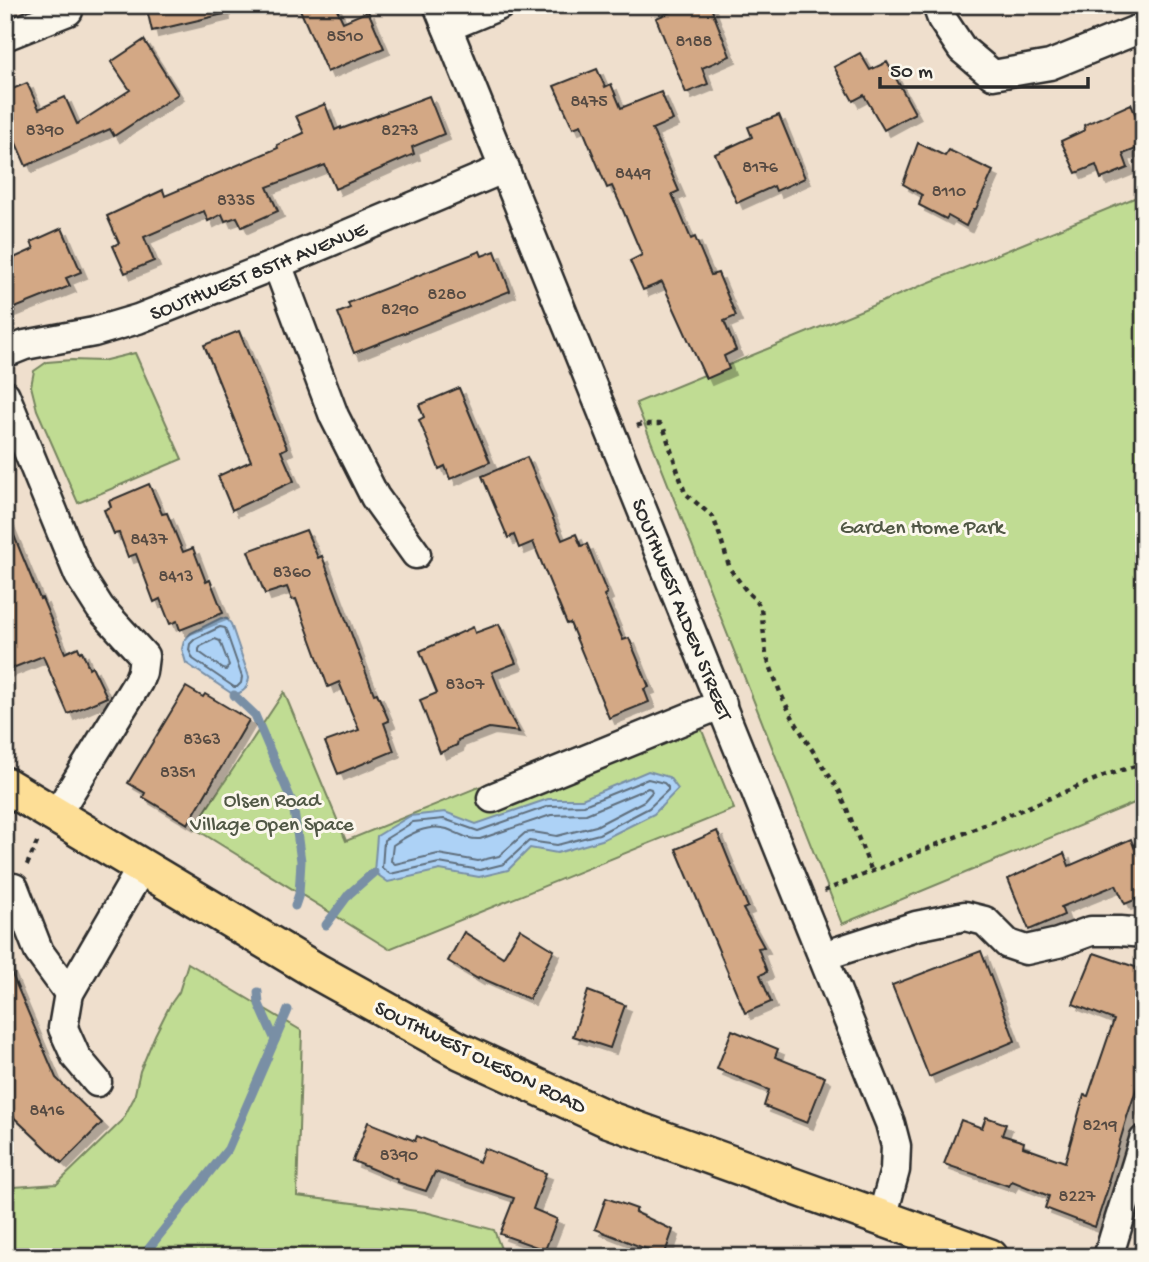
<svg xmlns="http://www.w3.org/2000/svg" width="1149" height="1262" viewBox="0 0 1149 1262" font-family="'Gochi Hand',sans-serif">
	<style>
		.green { fill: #c0dc93; stroke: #76845f; stroke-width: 2 }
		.water { fill: #add2f6; stroke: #798fa5; stroke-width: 2 }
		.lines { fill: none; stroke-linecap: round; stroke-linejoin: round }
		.shore { stroke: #5f6e7c; stroke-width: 2 }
		.stream { stroke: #798fa5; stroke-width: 9 }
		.building { fill: #d3a885; stroke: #2b2b2b; stroke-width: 2; filter: url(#shadow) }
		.minor-casing { stroke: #2b2b2b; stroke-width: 33 }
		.major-casing { stroke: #2b2b2b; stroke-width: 40 }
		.path { stroke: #2b2b2b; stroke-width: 4.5; stroke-dasharray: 5 5; stroke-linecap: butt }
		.minor { stroke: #fbf7ec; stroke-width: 28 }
		.major { stroke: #fdde96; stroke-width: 35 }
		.labels { text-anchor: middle; stroke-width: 6; stroke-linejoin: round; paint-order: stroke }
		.number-label { font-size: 18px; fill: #554a42 }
		.street-label { font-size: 21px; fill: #2b2b2b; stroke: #fbf7ec }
		.park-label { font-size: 21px; fill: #505745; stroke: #fbf7ec }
	</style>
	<defs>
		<filter id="shadow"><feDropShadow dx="6" dy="6" stdDeviation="0" flood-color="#0004"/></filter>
	</defs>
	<rect width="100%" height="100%" fill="#efdfcd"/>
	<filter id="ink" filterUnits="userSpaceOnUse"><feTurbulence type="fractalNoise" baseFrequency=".0143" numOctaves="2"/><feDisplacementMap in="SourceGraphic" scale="14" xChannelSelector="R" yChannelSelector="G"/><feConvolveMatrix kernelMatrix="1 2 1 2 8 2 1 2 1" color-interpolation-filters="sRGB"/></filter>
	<g filter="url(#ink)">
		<g class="green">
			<polygon points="1144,194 1144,799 842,924 636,403"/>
			<polygon points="135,353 182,459 78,503 37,410 31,386 34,371 47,362 72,360 102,361"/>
			<polygon points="284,692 346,841 690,701 734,809 389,949 194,828"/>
			<polygon points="188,963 302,1031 297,1196 425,1212 494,1230 504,1257 5,1257 5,1164 14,1187 57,1184 122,1121 134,1098 140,1071 155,1035 170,1005 179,992"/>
		</g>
		<g class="water">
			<path d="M221 618 227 619 231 624 249 677C248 688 244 692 234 695L186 663 182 649 184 641 191 633Z"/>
			<polygon points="648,771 669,777 678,789 654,814 602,840 557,853 530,848 508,870 479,877 440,870 388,882 374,872 377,836 410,816 445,812 476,824 548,799 582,799"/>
		</g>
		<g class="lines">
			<g class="shore">
				<polygon points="220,627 225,628 242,677 241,683 237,687 234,687 193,659 189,650 190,644 195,639"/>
				<polygon points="215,639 220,641 229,665 226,670 223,669 199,652 199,649 201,646"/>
				<polygon points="648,779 664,783 668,787 668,790 649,808 599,834 557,845 529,841 504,864 480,870 439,863 390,874 382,868 384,840 413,822 444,819 478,831 549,806 584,805"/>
				<path d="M648 788 651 789 652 792 644 801 596 826 557 836 533 832 525 833 499 856 478 861 438 854 395 864 391 861 393 845C408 835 428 823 447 829 458 833 468 840 480 839L551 815 586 814Z"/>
			</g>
			<g class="stream">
				<polyline points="234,695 255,715 293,804 301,861 299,894 295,906"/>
				<polyline points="326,925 349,894 374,872"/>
				<polyline points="258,992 259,1004 275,1040"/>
				<polyline points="142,1257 228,1149 288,1010"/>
			</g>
		</g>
		<g class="building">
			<polygon points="146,5 223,5 224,14 152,31"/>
			<polygon points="298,5 335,5 343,22 368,11 384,48 327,72"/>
			<polygon points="688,5 710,5 730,56 702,68 708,84 686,93 656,18"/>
			<polygon points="144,40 178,94 114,136 110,129 26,166 5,118 5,92 27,83 39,109 65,97 77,124 130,90 111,62"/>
			<polygon points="860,53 870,70 887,62 915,113 884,130 864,95 853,101 834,67"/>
			<polygon points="597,69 605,87 611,84 621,108 661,92 673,120 652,129 679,191 672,194 691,239 695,237 711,275 718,273 736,316 724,321 736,350 724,356 729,369 706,379 662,282 643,290 630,261 642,255 622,208 612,186 607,188 581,125 573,128 554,86"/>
			<polygon points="429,96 444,134 412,147 414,154 335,189 325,165 267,187 278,211 242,227 237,217 225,221 222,214 208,221 204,211 144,237 154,261 125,273 113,246 119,243 107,216 163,190 165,196 278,148 277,145 304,133 296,116 325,104 335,130 341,127 341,129"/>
			<polygon points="1131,104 1144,135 1144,146 1123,154 1128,168 1101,179 1096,165 1076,173 1061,141 1085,130 1084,125"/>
			<polygon points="779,115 805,178 776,191 774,186 737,203 715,154 752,137 748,127"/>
			<polygon points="918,143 945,156 949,150 993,171 976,209 974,209 966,226 948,216 946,219 919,205 922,195 903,184"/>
			<polygon points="62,228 81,272 66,278 70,286 5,312 5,262 34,249 31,242"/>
			<polygon points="480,251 482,256 495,251 510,291 354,353 338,313 350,308 348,303"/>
			<polygon points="239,331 287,448 281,451 294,481 232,510 218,476 251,461 204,345"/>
			<polygon points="459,388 490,462 450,479 445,466 439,469 429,444 419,420 424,417 419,405"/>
			<polygon points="527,457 562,540 576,534 581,546 587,544 607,593 604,595 623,640 629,638 649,687 644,689 649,702 609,718 570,623 567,624 533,542 519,548 514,535 508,538 482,476"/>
			<polygon points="149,484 162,514 167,513 183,552 193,548 206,582 210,580 223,613 180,630 177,621 170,624 160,599 154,602 136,554 128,557 119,533 114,534 104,510 111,507 109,501"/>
			<polygon points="6,516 40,599 42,598 65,653 78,647 80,652 82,651 89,668 92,666 107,697 68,714 43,656 5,671"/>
			<polygon points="306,530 318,558 322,556 374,694 377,693 389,721 384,723 394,751 338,774 325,742 359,730 339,682 328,687 296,599 292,600 287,587 265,594 248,551"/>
			<polygon points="499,624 516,663 492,672 508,712 519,732 489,728 458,740 457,745 440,753 420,700 437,693 420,651 473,627 475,633"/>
			<polygon points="186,687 203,697 205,694 249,720 188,824 143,797 145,793 128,783"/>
			<polygon points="1142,828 1144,828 1144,896 1125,904 1116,885 1061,907 1064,915 1029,930 1008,879 1064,853 1069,866 1131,839 1134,847"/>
			<polygon points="717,831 748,907 743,909 764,947 758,948 767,972 760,975 771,1002 745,1013 676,849"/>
			<polygon points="520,929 554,950 529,999 479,977 478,979 448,961 464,932 503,957"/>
			<polygon points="981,951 1015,1041 929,1077 892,985"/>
			<polygon points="1094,953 1144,970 1144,1066 1127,1117 1108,1182 1110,1182 1095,1227 1045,1208 1049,1196 1012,1181 1009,1186 944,1164 961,1120 982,1128 986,1117 1006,1124 1002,1135 1024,1142 1023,1147 1065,1162 1084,1095 1088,1096 1114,1020 1073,1004"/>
			<polygon points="5,958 56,1078 102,1123 62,1163 5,1109"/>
			<polygon points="588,991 625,1005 610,1048 573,1036"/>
			<polygon points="732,1030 778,1049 775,1057 825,1077 807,1123 764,1106 769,1090 717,1069"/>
			<polygon points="368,1122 415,1141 417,1136 479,1162 484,1148 546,1173 533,1209 557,1219 545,1250 500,1234 514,1198 435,1172 426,1191 397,1182 398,1180 353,1161"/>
			<polygon points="606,1198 637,1209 635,1212 673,1230 664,1256 595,1229"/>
		</g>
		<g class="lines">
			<defs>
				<g id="minor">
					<polyline points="438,5 890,1123 896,1146 895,1170 882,1218"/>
					<polyline points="937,5 942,19 962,49 993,75 1050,65 1144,27"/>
					<polyline points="447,27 500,5"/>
					<polyline points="5,36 68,11 65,5"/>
					<polyline points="277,264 334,416 375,497 416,554"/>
					<polyline points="5,353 25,345 94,332 138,319 277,264 505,168"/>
					<polyline points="5,395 79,575 100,608 144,656 142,672 138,682 56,815"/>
					<polyline points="492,798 722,704"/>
					<polyline points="14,888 39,952 69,993"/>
					<polyline points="823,956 916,926 965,916 985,921 1008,944 1026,950 1058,943 1091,931 1120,931 1144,933"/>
					<polyline points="97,1082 76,1057 63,1028 69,993 142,867"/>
					<polyline points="1108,1257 1144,1140"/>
				</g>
				<polyline id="major" points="5,785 316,971 460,1051 610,1120 990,1257"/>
			</defs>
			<use href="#minor" class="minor-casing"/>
			<use href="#major" class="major-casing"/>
			<g class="path">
				<polyline points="637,426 642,424 660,424 664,429 685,493 713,517 720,536 730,569 748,593 755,599 761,608 766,655 780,692 790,713 807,742 840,792 872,872"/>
				<polyline points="27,865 39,838"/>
				<polyline points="824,891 1106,775 1135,766 1144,766"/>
			</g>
			<use href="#minor" class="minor"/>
			<use href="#major" class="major"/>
		</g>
	</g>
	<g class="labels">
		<g class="number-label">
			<text x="345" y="41">8510</text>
			<text x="694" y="46">8188</text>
			<text x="589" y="106">8475</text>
			<text x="45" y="135">8390</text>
			<text x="400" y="135">8273</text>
			<text x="760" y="172">8176</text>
			<text x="633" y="178">8449</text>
			<text x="949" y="196">8110</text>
			<text x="236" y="205">8335</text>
			<text x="447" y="299">8280</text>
			<text x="400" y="314">8290</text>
			<text x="149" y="544">8437</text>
			<text x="292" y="577">8360</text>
			<text x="176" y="581">8413</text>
			<text x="465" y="689">8307</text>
			<text x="202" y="744">8363</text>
			<text x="178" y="777">8351</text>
			<text x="47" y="1115">8416</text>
			<text x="1100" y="1130">8219</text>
			<text x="399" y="1160">8390</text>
			<text x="1077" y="1201">8227</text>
		</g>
		<g class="street-label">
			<text transform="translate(258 270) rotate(-22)" y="7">SOUTHWEST 85TH AVENUE</text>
			<text transform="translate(683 609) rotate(68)" y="7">SOUTHWEST ALDEN STREET</text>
			<text transform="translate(481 1056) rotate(26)" y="7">SOUTHWEST OLESON ROAD</text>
		</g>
		<g class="park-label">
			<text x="922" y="533">Garden Home Park</text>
			<text x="272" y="806">Olsen Road<tspan x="272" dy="24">Village Open Space</tspan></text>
		</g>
	</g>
	<rect width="1149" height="1262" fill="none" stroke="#fbf7ec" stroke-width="28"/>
	<rect x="14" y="14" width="1121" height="1234" fill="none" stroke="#2b2b2b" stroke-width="2.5" filter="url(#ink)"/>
	<path d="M880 77v10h208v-10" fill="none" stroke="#2b2b2b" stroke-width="3.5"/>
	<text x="890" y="77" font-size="21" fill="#2b2b2b" stroke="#fbf7ec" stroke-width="5" paint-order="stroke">50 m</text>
</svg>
